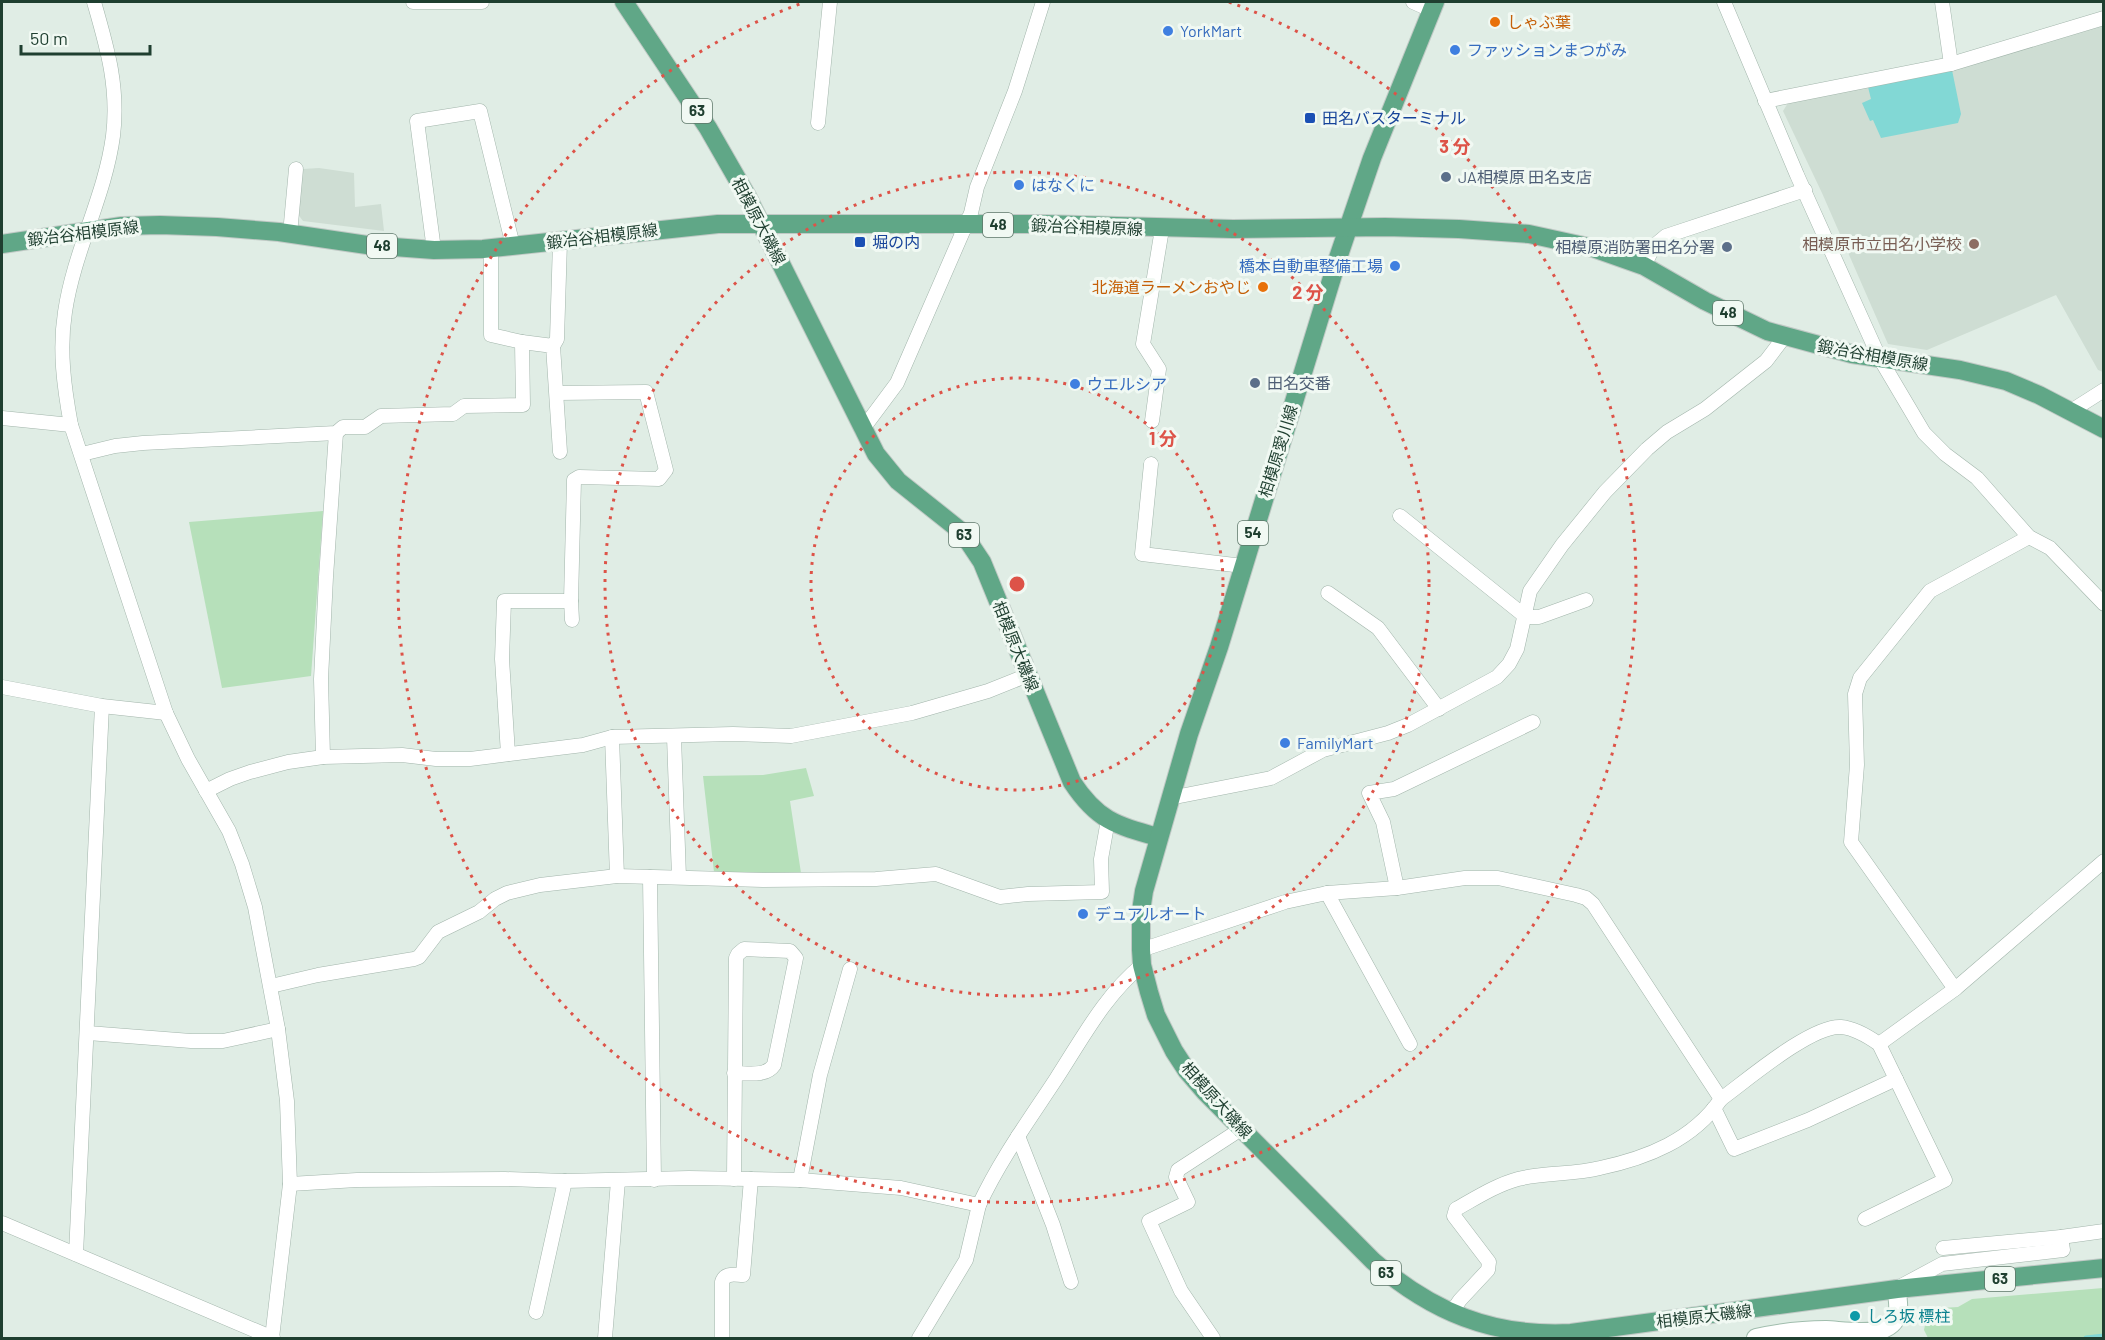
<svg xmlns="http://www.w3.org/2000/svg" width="2105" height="1340" viewBox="0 0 2105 1340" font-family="Barlow,'Noto Sans JP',sans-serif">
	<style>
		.built { fill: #ceddd3 }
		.green { fill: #b6e0ba }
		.water { fill: #82d8d5 }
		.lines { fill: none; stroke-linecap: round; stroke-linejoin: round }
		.stream { stroke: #82d8d5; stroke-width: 5 }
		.street-casing { stroke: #a2b5ab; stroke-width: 15 }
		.secondary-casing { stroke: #a0bdad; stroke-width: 20 }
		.primary-casing { stroke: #c0c9c5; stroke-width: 20 }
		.street { stroke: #fff; stroke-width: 14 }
		.secondary { stroke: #fff; stroke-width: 18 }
		.primary { stroke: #60a787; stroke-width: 18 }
		.ring { fill: none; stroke: #dd5348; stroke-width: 3; stroke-dasharray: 3 6 }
		.food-dot { fill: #e8710a; stroke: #f1f9f3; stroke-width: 2 }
		.shop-dot { fill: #3f7fe0; stroke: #f1f9f3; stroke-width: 2 }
		.transit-dot { fill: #1a4fb4; stroke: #f1f9f3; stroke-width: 2 }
		.service-dot { fill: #5c6f8a; stroke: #f1f9f3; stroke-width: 2 }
		.education-dot { fill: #8d6e63; stroke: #f1f9f3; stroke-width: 2 }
		.culture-dot { fill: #0f9aa8; stroke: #f1f9f3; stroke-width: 2 }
		.labels { text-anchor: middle; stroke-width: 6; stroke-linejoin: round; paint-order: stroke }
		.shield { fill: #f1f9f3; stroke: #5e776a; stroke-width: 1.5 }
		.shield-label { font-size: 15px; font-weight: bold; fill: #1f3f30 }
		.food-label { font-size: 16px; fill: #c56008; stroke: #f1f9f3; text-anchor: start }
		.shop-label { font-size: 16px; fill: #366cbe; stroke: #f1f9f3; text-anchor: start }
		.transit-label { font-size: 16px; fill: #164399; stroke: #f1f9f3; text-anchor: start }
		.service-label { font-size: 16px; fill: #4e5e75; stroke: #f1f9f3; text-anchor: start }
		.street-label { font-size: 16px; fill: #1f3f30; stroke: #f1f9f3 }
		.education-label { font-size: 16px; fill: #785e54; stroke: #f1f9f3; text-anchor: end }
		.culture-label { font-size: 16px; fill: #0d838f; stroke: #f1f9f3; text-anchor: start }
		.centre { fill: #dd5348; stroke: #f1f9f3; stroke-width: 3 }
		.ring-label { font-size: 18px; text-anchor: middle; font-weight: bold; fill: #dd5348; stroke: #f1f9f3; stroke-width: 6; stroke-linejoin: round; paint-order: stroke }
	</style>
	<rect width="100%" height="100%" fill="#e0ede5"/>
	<g class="built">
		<polygon points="2103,25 2103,372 2098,370 2056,295 1927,350 1888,344 1822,193 1783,111 1788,103"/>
		<polygon points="319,168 354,173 355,207 381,204 384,231 303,221 297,213 303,169"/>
	</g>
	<g class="green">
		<polygon points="323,511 311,676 222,688 189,522"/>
		<polygon points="806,768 814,796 790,801 801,873 714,872 703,776 763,775"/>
		<polygon points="2103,1288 2103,1338 1928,1338 1924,1330 1927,1315 1941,1308 1958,1307 1972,1299"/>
	</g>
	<polygon class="water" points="1952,70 1961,114 1958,123 1881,138 1873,120 1870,121 1862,103 1871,99 1868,87"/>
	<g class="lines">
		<polyline class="stream" points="2086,1338 2104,1336"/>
		<defs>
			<g id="street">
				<path d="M94 2C107 47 119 87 113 136 105 196 74 251 65 312 59 350 64 387 71 425L166 713 188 759 229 831 242 864 255 907 278 1029 287 1101 290 1184 272 1338"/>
				<polyline points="413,2 482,2"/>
				<polyline points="1413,2 1431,10"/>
				<polyline points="1724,2 1797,175 1879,357 1924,433 1945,454 1977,478 2029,537 2050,548 2104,604"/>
				<polyline points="1942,2 1951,64"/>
				<polyline points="1765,101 1951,64 2104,18"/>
				<polyline points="818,123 830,2"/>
				<polyline points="290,234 296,169"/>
				<polyline points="491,248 491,335 522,342 553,346 560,452"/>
				<polyline points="434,250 417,121 480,111 513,246"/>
				<polyline points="1644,266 1654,246 1666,236 1805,190"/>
				<polyline points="553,346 557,339 560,242"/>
				<polyline points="2071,411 2104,390"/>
				<polyline points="2,418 71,425"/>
				<polyline points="1152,421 1159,369 1143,344 1162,229"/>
				<polyline points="862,430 897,383 971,213 977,187 1015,91 1043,2"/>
				<polyline points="82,454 115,446 143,443 336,433 343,427 365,427 381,416 453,414 464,406 523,405 522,342"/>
				<polyline points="1151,464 1142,554 1243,566"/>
				<polyline points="1400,516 1526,617 1539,617 1586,600"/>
				<polyline points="1328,593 1378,628 1439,709"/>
				<polyline points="571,601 572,620"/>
				<polyline points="2,687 102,706 166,713"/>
				<polyline points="612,737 617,876"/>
				<polyline points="674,737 679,877"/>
				<polyline points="508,754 502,659 504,601 571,601 574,480 579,477 659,479 666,470 646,392 557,393"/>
				<polyline points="323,757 321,679 326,577 336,433"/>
				<polyline points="206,791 230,779 250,772 288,762 323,757 402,755 436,759 470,759 583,745 612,737 733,734 791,736 912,713 988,691 1028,675"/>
				<polyline points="1170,798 1271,778 1323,750 1388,733 1408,725 1497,677 1509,664 1517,649 1530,591 1562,545 1605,492 1647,449 1667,432 1705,409 1766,361 1785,336"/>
				<polyline points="650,877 654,1180"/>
				<polyline points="1397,888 1383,822 1369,793 1394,789 1533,722"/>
				<polyline points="1327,893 1410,1044"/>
				<path d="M1141 950 1285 902 1327 893 1397 888 1465 878H1498L1576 895 1586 898 1593 904 1721 1099C1746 1081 1811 1025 1841 1027 1854 1028 1869 1037 1879 1044L1945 1180 1865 1219"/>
				<polyline points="271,986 318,975 414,959 419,957 438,932 479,912 495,899 507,893 540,885 617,876 763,880 876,879 936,874 1000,897 1028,894 1102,892 1101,859 1108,820"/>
				<polyline points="1955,989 1851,842 1857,765 1855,694 1860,678 1930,591 2029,537"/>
				<polyline points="88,1033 191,1041 223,1041 278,1029"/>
				<polyline points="1879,1044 1955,989 2104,861"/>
				<polyline points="1714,1108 1734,1149 1808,1120 1896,1079"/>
				<polyline points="1018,1136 1053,1225 1071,1282"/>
				<path d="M734 1179 736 958 738 954 744 949 790 951 796 958 774 1065C766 1077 747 1073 734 1073"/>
				<polyline points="800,1180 820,1075 850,969"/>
				<path d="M290 1184 357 1180 505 1179 565 1181 689 1178 800 1180 901 1188 979 1205C1000 1160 1029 1120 1056 1079 1082 1039 1105 995 1142 965"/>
				<polyline points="2,1223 273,1338"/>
				<polyline points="1943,1248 2061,1237 2104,1231"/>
				<polyline points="76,1254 102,706"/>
				<polyline points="1901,1286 1942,1264 2063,1250 2061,1237"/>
				<polyline points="536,1312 565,1181"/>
				<path d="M1451 1313 1460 1300 1488 1270 1489 1262 1454 1216 1456 1209C1476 1198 1496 1185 1518 1179 1545 1172 1573 1175 1600 1168 1647 1158 1693 1140 1721 1099"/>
				<polyline points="605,1338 618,1181"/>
				<path d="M722 1338V1282C725 1272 735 1275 743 1275L751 1179"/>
				<polyline points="919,1338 966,1260 979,1205"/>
				<polyline points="1213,1338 1181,1291 1149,1221 1188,1202 1176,1177 1178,1170 1241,1129"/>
			</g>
			<path id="secondary" d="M1756 1338C1779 1333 1802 1330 1826 1330 1849 1331 1892 1340 1898 1312 1899 1305 1897 1296 1897 1289"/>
			<g id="primary">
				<path d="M624 2 708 128 747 196 876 454 898 481 962 532 982 562 1072 782C1097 820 1115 825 1158 837"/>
				<path d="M1435 2 1372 158 1338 258 1219 647 1189 734 1144 891 1141 911V950L1142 965 1149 992 1156 1015 1174 1051 1187 1071 1205 1092 1373 1261C1432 1312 1492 1337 1571 1333L1897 1289 2104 1268"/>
				<polyline points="2,244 122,226 160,225 217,227 279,232 367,245 434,250 483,249 718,224 1041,224 1233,229 1385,227 1459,229 1529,234 1593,248 1644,266 1705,301 1767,331 1852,354 1960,370 2006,381 2039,395 2104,429"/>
			</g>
		</defs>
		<use href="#street" class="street-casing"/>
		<use href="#secondary" class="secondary-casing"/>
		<use href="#primary" class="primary-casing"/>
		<use href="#street" class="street"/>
		<use href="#secondary" class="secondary"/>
		<use href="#primary" class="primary"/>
	</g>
	<g class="ring">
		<circle cx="1017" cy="584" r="206"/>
		<circle cx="1017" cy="584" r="412"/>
		<path d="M1229 2A619 619 0 1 1 805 2"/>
	</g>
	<g class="food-dot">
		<circle cx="1495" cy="22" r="6"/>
		<circle cx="1263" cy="287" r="6"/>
	</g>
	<g class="shop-dot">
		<circle cx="1168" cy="31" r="6"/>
		<circle cx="1455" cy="50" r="6"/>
		<circle cx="1019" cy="185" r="6"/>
		<circle cx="1395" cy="266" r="6"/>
		<circle cx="1075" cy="384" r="6"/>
		<circle cx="1285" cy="743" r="6"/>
		<circle cx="1083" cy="914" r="6"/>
	</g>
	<g class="transit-dot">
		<rect x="1304" y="112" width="12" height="12" rx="3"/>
		<rect x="854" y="236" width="12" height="12" rx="3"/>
	</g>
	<g class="service-dot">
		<circle cx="1446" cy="177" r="6"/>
		<circle cx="1727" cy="247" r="6"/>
		<circle cx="1255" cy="383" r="6"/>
	</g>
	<circle class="education-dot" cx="1974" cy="244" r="6"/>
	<circle class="culture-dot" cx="1855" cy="1316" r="6"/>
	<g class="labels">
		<g class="shield">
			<rect x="682" y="99" width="30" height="24" rx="4.5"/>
			<rect x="983" y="213" width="30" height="24" rx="4.5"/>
			<rect x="367" y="234" width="30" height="24" rx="4.5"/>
			<rect x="1713" y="301" width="30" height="24" rx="4.5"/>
			<rect x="1238" y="521" width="30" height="24" rx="4.5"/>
			<rect x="949" y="523" width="30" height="24" rx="4.5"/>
			<rect x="1371" y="1261" width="30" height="24" rx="4.5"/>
			<rect x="1985" y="1267" width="30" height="24" rx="4.5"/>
		</g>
		<g class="shield-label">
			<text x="697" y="116">63</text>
			<text x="998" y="230">48</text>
			<text x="382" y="251">48</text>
			<text x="1728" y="318">48</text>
			<text x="1253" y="538">54</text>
			<text x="964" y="540">63</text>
			<text x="1386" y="1278">63</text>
			<text x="2000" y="1284">63</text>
		</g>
		<g class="food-label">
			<text x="1507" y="28">しゃぶ葉</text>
			<text x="1251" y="293" text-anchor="end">北海道ラーメンおやじ</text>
		</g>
		<g class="shop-label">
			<text x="1180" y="37">YorkMart</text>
			<text x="1467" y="56">ファッションまつがみ</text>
			<text x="1031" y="191">はなくに</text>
			<text x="1383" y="272" text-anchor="end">橋本自動車整備工場</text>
			<text x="1087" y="390">ウエルシア</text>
			<text x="1297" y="749">FamilyMart</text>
			<text x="1095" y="920">デュアルオート</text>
		</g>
		<g class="transit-label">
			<text x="1322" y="124">田名バスターミナル</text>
			<text x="872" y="248">堀の内</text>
		</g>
		<g class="service-label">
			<text x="1458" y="183">JA相模原 田名支店</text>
			<text x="1715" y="253" text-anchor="end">相模原消防署田名分署</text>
			<text x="1267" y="389">田名交番</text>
		</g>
		<g class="street-label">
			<text transform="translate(759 221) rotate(62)" y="6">相模原大磯線</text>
			<text transform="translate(1087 227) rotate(2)" y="6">鍛冶谷相模原線</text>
			<text transform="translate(83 233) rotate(-7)" y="6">鍛冶谷相模原線</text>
			<text transform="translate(602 236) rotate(-7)" y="6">鍛冶谷相模原線</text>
			<text transform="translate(1873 355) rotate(10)" y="6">鍛冶谷相模原線</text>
			<text transform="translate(1278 451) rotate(-73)" y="6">相模原愛川線</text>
			<text transform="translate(1016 646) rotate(68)" y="6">相模原大磯線</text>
			<text transform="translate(1217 1100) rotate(48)" y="6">相模原大磯線</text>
			<text transform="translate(1704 1316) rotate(-7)" y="6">相模原大磯線</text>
		</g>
		<g class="education-label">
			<text x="1962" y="250">相模原市立田名小学校</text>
		</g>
		<g class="culture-label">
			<text x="1867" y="1322">しろ坂 標柱</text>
		</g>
	</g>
	<circle cx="1017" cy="584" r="9" class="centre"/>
	<g class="ring-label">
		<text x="1455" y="153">3 分</text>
		<text x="1308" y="299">2 分</text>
		<text x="1163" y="445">1 分</text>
	</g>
	<rect width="2105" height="1340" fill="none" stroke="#1f3f30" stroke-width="6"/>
	<path d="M21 45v9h129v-9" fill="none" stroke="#1f3f30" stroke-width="3"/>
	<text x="30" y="45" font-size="18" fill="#1f3f30" stroke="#f1f9f3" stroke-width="4.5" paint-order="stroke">50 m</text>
</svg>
